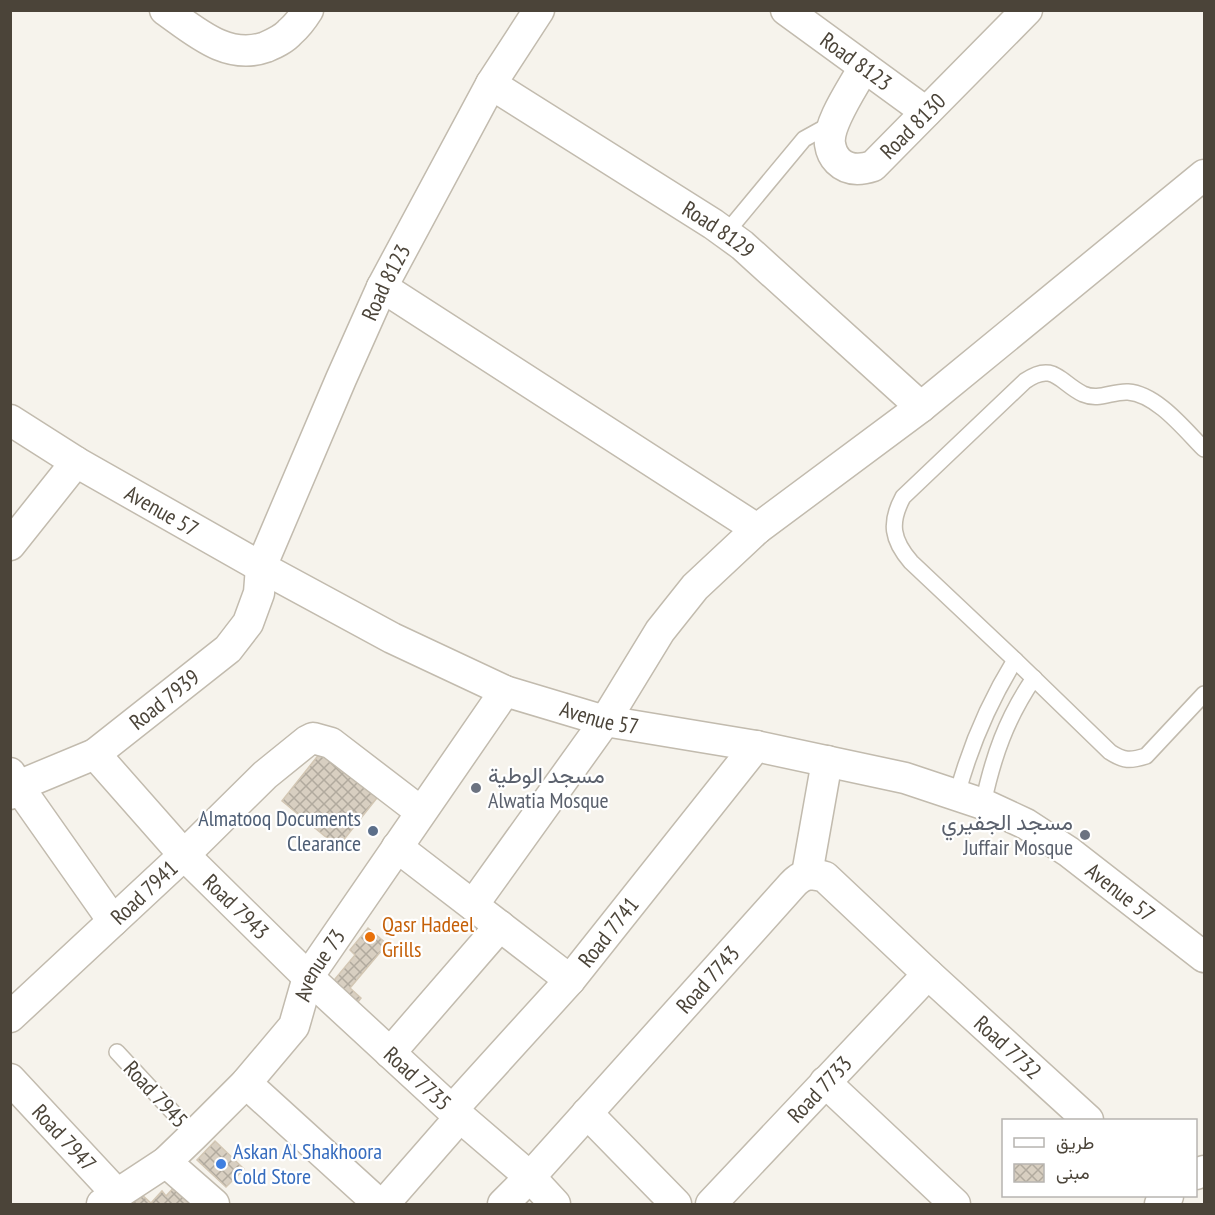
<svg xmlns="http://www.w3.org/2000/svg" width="1215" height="1215" viewBox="0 0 1215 1215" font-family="'PT Sans Narrow',Vazirmatn,sans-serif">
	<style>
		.building { fill: url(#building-cross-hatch); stroke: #d3c7b4; stroke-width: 1.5 }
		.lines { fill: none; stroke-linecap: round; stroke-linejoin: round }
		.lane-casing { stroke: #c2bbae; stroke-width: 18 }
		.street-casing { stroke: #c2bbae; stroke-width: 33 }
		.lane { stroke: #fff; stroke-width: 15 }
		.street { stroke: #fff; stroke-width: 30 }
		.worship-dot { fill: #6b7280; stroke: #fff; stroke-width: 2 }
		.service-dot { fill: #5c6f8a; stroke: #fff; stroke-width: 2 }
		.food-dot { fill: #e8710a; stroke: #fff; stroke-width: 2 }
		.shop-dot { fill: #3f7fe0; stroke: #fff; stroke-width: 2 }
		.labels { text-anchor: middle; stroke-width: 4.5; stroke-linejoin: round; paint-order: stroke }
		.street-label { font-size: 22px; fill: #4b4439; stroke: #fff }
		.worship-label { font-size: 22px; fill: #5b616d; stroke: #fff; text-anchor: start }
		.service-label { font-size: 22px; fill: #4e5e75; stroke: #fff; text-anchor: end }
		.food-label { font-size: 22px; fill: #c56008; stroke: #fff; text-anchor: start }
		.shop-label { font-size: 22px; fill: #366cbe; stroke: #fff; text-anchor: start }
	</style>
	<defs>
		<pattern id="building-cross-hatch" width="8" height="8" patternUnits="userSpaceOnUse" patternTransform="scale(1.5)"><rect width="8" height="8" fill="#d8cfc1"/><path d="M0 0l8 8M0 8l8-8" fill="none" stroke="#b1aa9e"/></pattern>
	</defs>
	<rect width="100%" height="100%" fill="#f6f3ec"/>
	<g class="building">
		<polygon points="324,748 380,794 338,847 282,801"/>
		<polygon points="368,928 387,944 350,988 361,998 354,1007 334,987 335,979 355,955 350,950"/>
		<polygon points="215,1141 244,1169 226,1187 197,1160"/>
		<polygon points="176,1185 198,1204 132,1204 141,1194 151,1203 162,1191 166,1196"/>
	</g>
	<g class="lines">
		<defs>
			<g id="lane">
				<polyline points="726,233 804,139 833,123"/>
				<path d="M1204 449C1185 430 1157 394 1128 392 1112 391 1099 401 1083 394 1060 383 1054 361 1025 381L903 497C889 523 892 540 911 562L1015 660 1110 752C1124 761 1130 761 1146 756L1204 694"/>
				<path d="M957 795C970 746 988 704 1015 660"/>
				<path d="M983 804C993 757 1006 719 1034 678"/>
				<polyline points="117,1052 194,1135"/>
			</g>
			<g id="street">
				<path d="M165 10C195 31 227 61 266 47 275 43 284 39 290 32 297 26 303 18 308 10"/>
				<path id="s1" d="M786 10 926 112"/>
				<path id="s2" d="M864 67C854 86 827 124 830 144 831 151 834 157 838 161 848 171 861 170 873 166L1027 10"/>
				<path id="s3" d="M491 84 713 224 742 245 921 407"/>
				<polyline points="382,287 757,529"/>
				<path id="s4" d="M10 420 76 462 261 567 392 638 505 691 605 721 756 746 905 778 983 804 1026 824 1069 852 1204 957"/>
				<polyline points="10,545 76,462"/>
				<path id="s5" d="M95 754 184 855 308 977 452 1110 530 1177 555 1204"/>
				<polyline points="10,773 18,786 113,921"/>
				<path id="s6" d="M10 794 18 786 95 754 228 649 248 623 259 593 261 567 341 379 382 287 491 84 539 10"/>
				<polyline points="397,847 570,980"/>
				<polyline points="807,874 827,761"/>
				<polyline points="473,905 605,721 660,631 695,587 757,529 921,407 1204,175"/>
				<path id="s7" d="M10 1017 184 855 265 775 307 741 313 738 331 743 421 812"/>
				<polyline points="390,1053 500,926"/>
				<path id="s8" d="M10 1079 118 1195"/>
				<polyline points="825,1082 955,1204"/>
				<polyline points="246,1083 379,1204"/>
				<path id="s9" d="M452 1110 570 980 756 746"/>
				<polyline points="587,1113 676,1204"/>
				<polyline points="166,1162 214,1204"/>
				<polyline points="1196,1174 1204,1171"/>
				<path id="s10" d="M102 1204 166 1162 194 1135 246 1083 294 1026 308 977 505 691"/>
				<polyline points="384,1204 460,1117"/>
				<path id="s11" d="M503 1204 530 1177 792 885C802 874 811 872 825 877L928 974 1088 1120"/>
				<path id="s12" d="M711 1204 928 974"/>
				<polyline points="1160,1204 1168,1196"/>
			</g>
		</defs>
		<use href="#lane" class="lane-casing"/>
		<use href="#street" class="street-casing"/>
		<use href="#lane" class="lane"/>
		<use href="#street" class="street"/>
	</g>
	<g class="worship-dot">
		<circle cx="476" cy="788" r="6"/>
		<circle cx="1085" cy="835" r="6"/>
	</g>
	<circle class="service-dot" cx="373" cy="831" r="6"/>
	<circle class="food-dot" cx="370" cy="937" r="6"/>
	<circle class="shop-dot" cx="221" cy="1164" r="6"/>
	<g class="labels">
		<g class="street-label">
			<text dy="8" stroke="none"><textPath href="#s1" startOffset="87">Road 8123</textPath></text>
			<text dy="8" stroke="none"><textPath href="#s2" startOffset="198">Road 8130</textPath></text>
			<text dy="8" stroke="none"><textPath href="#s3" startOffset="270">Road 8129</textPath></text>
			<text dy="8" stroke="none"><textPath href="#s6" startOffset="666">Road 8123</textPath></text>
			<text dy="8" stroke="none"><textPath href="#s4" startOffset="177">Avenue 57</textPath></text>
			<text dy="8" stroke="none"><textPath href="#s6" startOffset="183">Road 7939</textPath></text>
			<text dy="8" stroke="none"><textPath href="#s4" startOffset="663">Avenue 57</textPath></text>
			<text dy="8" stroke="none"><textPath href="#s4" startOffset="1221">Avenue 57</textPath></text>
			<text dy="8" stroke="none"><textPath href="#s7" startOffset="183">Road 7941</textPath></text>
			<text dy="8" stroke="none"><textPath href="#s5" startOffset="208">Road 7943</textPath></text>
			<text dy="8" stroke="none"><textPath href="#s9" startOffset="237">Road 7741</textPath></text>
			<text dy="8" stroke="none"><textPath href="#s10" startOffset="330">Avenue 73</textPath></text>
			<text dy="8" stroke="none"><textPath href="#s11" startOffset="304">Road 7743</textPath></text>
			<text dy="8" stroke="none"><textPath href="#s11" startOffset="717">Road 7732</textPath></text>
			<text dy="8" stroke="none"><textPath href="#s5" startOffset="458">Road 7735</textPath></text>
			<text dy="8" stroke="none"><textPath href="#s12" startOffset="158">Road 7733</textPath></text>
			<text transform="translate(156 1094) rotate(47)" y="8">Road 7945</text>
			<text dy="8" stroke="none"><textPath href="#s8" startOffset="80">Road 7947</textPath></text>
		</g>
		<g class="worship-label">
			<text x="488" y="783">مسجد الوطية<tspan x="488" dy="25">Alwatia Mosque</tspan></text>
			<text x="1073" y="830" text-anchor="end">مسجد الجفيري<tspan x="1073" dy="25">Juffair Mosque</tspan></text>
		</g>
		<g class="service-label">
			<text x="361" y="826">Almatooq Documents<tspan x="361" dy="25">Clearance</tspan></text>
		</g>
		<g class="food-label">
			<text x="382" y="932">Qasr Hadeel<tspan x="382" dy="25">Grills</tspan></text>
		</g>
		<g class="shop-label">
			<text x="233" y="1159">Askan Al Shakhoora<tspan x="233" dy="25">Cold Store</tspan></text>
		</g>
	</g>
	<rect width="1215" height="1215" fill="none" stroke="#4b4439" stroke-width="24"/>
	<rect x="1002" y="1119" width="195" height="78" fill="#ffffff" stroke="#b7b4b0" stroke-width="1.5"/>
	<rect x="1014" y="1138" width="30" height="9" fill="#ffffff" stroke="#b7b4b0" stroke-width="1.5"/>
	<text x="1056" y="1149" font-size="18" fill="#4b4439">طريق</text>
	<rect x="1014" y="1164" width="30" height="18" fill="url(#building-cross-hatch)" stroke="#b7b4b0" stroke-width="1.5"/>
	<text x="1056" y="1179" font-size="18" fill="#4b4439">مبنى</text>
</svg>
